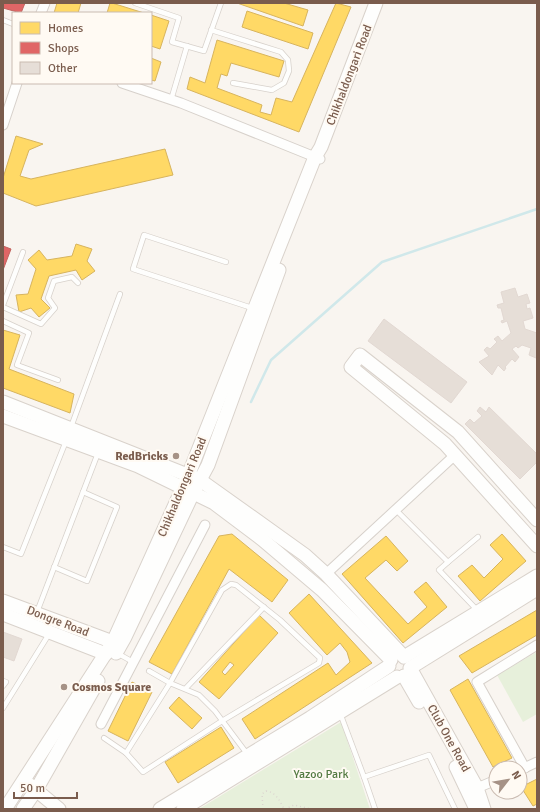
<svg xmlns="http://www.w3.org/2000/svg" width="540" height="812" viewBox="0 0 540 812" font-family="Signika,sans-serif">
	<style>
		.green { fill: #e7f0db }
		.homes { fill: #ffd966; stroke: #d7b45e; fill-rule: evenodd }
		.shops { fill: #e06666; stroke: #c1635e }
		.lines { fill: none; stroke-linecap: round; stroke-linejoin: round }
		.stream { stroke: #d0e8ea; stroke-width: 2.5 }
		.building { fill: #e6ded7; stroke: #e2d8d2 }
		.lane-casing { stroke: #d7d1cb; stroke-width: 6 }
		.street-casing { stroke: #d7d1cb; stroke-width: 11 }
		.secondary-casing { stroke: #d9d2cb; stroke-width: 15 }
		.path { stroke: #dcd5d0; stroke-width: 1.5; stroke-dasharray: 1 3; stroke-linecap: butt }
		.lane { stroke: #fefefd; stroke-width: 4.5 }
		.street { stroke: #fefefd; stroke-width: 9 }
		.secondary { stroke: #fefefd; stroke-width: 13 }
		.poi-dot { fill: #a69286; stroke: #fffaf3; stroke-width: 1.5 }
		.labels { text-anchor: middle; stroke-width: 4; stroke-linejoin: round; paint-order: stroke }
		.street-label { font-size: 12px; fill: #7a5c4d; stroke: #fffaf3 }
		.poi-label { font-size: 12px; font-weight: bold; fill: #7a5c4d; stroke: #fffaf3; text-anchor: end }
		.park-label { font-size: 12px; fill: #537a41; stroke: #fffaf3 }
	</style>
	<rect width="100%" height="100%" fill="#f9f5f0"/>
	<g class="green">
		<polygon points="537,652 537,714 523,722 497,675"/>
		<polygon points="341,722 370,809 199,809"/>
	</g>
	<g class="homes">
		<polygon points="57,3 81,3 78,13 54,13"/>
		<polygon points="110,3 112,3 144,13 107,13"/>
		<polygon points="237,3 284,3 308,10 303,26"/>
		<polygon points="336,3 351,7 299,132 187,89 190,77 205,83 217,40 284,61 279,77 231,63 227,76 221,74 217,88 262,105 260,112 271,115 276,98 292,102"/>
		<polygon points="247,11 313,33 308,49 242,27"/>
		<polygon points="151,15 169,21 160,49 151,46"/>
		<polygon points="151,58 161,62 155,81 151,80"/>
		<polygon points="16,136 43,144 29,150 20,176 31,179 165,149 173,175 36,206 3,193 3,178"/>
		<polygon points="76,244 92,249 87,261 95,271 82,280 76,270 49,276 41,299 50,308 39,317 31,308 19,312 16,295 28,294 36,269 28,260 39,250 47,260 72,256"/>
		<polygon points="3,330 20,335 9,369 74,394 70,413 3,388"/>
		<polygon points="232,534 288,580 272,602 229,569 172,674 149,662 219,536"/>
		<polygon points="502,534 526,561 480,601 458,576 472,565 484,578 503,559 490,545"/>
		<polygon points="386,536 408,561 397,571 386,560 365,578 408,624 427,607 414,592 426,582 447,607 403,643 342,574"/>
		<polygon points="309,594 372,663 255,739 242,719 328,663 336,675 350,662 347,652 340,643 327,655 289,613"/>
		<polygon points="537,610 537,635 472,673 459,656"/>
		<path d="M259 615 278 633 219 699 199 682ZM230 662 234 665 225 675 222 672Z"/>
		<polygon points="468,679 512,758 493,767 450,690"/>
		<polygon points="132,682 152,692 128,741 108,731"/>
		<polygon points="179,697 202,718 192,729 169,708"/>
		<polygon points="221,727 234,748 178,783 165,762"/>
		<polygon points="537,779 537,804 533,806 521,787"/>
	</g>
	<g class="shops">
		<polygon points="3,3 25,3 21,13 3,8"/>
		<polygon points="3,246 11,249 3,270"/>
	</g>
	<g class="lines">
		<polyline class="stream" points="251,402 271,360 382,262 537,209"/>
	</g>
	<g class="building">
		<polygon points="515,288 518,297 527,294 530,303 526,304 527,309 530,308 533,318 523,321 525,329 537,333 537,355 536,358 529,355 531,348 522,345 518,348 516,346 512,349 519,357 515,362 512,359 505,367 506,368 504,371 498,365 492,375 479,362 489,356 484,350 487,347 490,349 497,342 494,339 498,336 502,341 511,333 507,321 502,323 501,321 504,320 501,308 498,308 497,305 504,303 501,292"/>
		<polygon points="384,319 467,382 451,403 368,341"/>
		<polygon points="480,407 486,412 489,407 537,454 537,462 520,479 465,424 470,419 474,423 482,416 477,411"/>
		<polygon points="3,632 22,639 14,661 3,657"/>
	</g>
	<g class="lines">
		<defs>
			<g id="lane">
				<polyline points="135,3 179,18 172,42 204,51 221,3"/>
				<polyline points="3,20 13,24"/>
				<polyline points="211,30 281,52 288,60 289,71 284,83 272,90 233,83"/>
				<polyline points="171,100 187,46"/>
				<polyline points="226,262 144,235 133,269 252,308"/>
				<polyline points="3,305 23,252"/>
				<polyline points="3,307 41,324 55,308 48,298 54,281 72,277 78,283"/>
				<polyline points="3,321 29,333 17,365 58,380"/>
				<polyline points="71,427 120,294"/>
				<polyline points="395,509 448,562 439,570 478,611"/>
				<polyline points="3,547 21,554 66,441"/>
				<polyline points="448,562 478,537"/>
				<polyline points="54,567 87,581 117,507 83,492"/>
				<polygon points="231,584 236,585 280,620 320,658 319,663 222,721 143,772 126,753 170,683 222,590"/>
				<polyline points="37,612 98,453"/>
				<polyline points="117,653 133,662"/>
				<polyline points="149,671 170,683 199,695 215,711 248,755"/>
				<polyline points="3,681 6,682 3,686"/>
				<polyline points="186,688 264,607"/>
				<polyline points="3,708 49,634"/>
				<polyline points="340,713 364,777"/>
				<polyline points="104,738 126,753"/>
				<polyline points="375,809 364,777 429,755 455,809"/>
			</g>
			<g id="street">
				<polyline points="41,13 45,3"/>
				<polyline points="122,83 181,103 320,159"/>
				<polyline points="3,125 17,83"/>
				<polyline points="326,574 455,455"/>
				<polyline points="101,724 205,525"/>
				<polyline points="525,768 477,682 537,645"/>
				<polyline points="520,770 537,762"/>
				<polyline points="477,788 496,780"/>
			</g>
			<g id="secondary">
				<polyline points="3,402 200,480 305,555 326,574 404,657 537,576"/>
				<polyline points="3,416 138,466 214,503 263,540 322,590 391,660"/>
				<polyline points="537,520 458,432 360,355 351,367 445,444 537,546"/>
				<polyline points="3,601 113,642"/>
				<polyline points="3,614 106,654"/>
				<polyline points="116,653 125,637 193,493 208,465 279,270"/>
				<polyline points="404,676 419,702"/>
				<polyline points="456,767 476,809"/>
				<polyline points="30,785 59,809"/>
				<polyline points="5,809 113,642 188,476 315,157 321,147 376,3"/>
				<polyline points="23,809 36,790 98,681"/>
				<polyline points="160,809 310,718 389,666"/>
				<polyline points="183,809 397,677"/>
				<polyline points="484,809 477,788 410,668 537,589"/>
			</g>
		</defs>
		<use href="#lane" class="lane-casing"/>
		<use href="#street" class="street-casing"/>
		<use href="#secondary" class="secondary-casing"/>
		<g class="path">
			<path d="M263 809 262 794 266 791C276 792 280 801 284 809"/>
			<polyline points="285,809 294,805 311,809"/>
		</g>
		<use href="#lane" class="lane"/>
		<use href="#street" class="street"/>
		<use href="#secondary" class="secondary"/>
	</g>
	<g class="poi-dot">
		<circle cx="176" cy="456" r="4"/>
		<circle cx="64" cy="687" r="4"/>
	</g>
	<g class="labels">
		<g class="street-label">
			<text transform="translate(349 75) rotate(-69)" y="4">Chikhaldongari Road</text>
			<text transform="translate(182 487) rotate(-67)" y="4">Chikhaldongari Road</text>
			<text transform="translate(58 621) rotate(21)" y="4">Dongre Road</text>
			<text transform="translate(449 738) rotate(61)" y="4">Club One Road</text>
		</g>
		<g class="poi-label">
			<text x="168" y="460">RedBricks</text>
			<text x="72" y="691" text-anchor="start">Cosmos Square</text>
		</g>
		<g class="park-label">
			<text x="321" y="778">Yazoo Park</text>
		</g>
	</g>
	<rect width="540" height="812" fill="none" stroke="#7a5c4d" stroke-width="8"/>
	<rect x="12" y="12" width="140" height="72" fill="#fffaf3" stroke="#cabbb1"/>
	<rect x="20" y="22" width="20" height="12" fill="#ffd966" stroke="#cabbb1"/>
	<text x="48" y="32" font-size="12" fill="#7a5c4d">Homes</text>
	<rect x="20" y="42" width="20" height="12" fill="#e06666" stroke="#cabbb1"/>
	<text x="48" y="52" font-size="12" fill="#7a5c4d">Shops</text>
	<rect x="20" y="62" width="20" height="12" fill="#e6ded7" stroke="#cabbb1"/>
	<text x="48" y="72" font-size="12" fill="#7a5c4d">Other</text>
	<g transform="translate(508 780) rotate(59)"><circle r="19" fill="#fffaf3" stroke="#cabbb1"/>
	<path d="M0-3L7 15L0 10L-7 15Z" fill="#a69286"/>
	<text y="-6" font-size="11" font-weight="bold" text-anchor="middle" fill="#7a5c4d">N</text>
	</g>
	<path d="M14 792v6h63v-6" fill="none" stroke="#7a5c4d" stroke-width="2"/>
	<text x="20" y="792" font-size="12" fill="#7a5c4d" stroke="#fffaf3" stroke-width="3" paint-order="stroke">50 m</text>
</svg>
